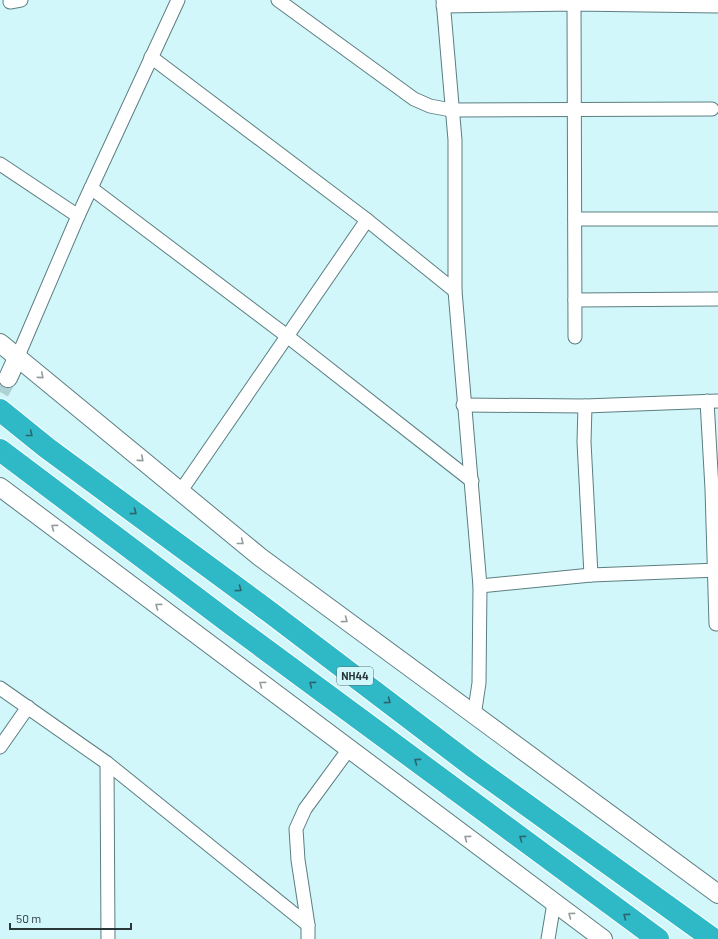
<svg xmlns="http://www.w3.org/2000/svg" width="718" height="939" viewBox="0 0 718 939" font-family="Barlow,sans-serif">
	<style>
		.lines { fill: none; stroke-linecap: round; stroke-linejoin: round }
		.secondary-tunnel { stroke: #b0d1d4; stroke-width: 18; stroke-dasharray: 18 9; stroke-linecap: butt }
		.street-casing { stroke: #5c7e81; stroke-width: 15 }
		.secondary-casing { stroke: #5c7e81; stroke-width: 20 }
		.highway-casing { stroke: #fff; stroke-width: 24 }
		.street { stroke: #fff; stroke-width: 13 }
		.secondary { stroke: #fff; stroke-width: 18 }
		.highway { stroke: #2fb9c7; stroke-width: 22 }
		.oneway { stroke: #949c9c }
		.oneway2 { stroke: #2c656b }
		.labels { text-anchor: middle; stroke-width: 4; stroke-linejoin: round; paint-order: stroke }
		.shield { fill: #d2f7fb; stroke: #5c7174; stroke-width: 1 }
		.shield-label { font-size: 11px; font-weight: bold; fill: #2a383a }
	</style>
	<rect width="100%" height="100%" fill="#d2f7fb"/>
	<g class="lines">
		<polyline class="secondary-tunnel" points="0,392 8,378"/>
		<defs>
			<g id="street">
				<polyline points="278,0 414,99 430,106 451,110 712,109"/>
				<polyline points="443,0 455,140 455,291 480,586 479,683 474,716"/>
				<polyline points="574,0 575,337"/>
				<polyline points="10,2 21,0"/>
				<polyline points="443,6 574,4 718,6"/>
				<polyline points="151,57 367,220 455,291"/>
				<polyline points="0,164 78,216"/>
				<polyline points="91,188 287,336 472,481"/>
				<polyline points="575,219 718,219"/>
				<polyline points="575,300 718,299"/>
				<polyline points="18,356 78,216 178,0"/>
				<polyline points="707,401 712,489 716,624"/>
				<polyline points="463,405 585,406 718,401"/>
				<polyline points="585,406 584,442 591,575"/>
				<polyline points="180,492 367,220"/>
				<polyline points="480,586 591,575 718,570"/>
				<polyline points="0,688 107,763 308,925"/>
				<polyline points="0,747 28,707"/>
				<polyline points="107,763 108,939"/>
				<polyline points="308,939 308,925 298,860 296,829 305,809 349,749"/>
				<polyline points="548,939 554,903"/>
			</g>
			<g id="secondary">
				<polyline points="0,343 260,557 718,894"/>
				<polyline points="8,378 18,356"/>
				<polyline points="0,487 603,939"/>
			</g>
			<g id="highway">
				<polyline points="0,410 47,448 271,613 471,765 713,939"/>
				<polyline points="0,450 231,624 658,939"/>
			</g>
		</defs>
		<use href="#street" class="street-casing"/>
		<use href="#secondary" class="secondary-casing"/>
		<use href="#highway" class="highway-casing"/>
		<use href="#street" class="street"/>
		<use href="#secondary" class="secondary"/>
		<use href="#highway" class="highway"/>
	</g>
	<defs><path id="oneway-chevron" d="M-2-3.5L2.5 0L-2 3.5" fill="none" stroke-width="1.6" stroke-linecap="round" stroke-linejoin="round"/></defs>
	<g class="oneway">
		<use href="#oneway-chevron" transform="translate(41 376) rotate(40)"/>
		<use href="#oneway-chevron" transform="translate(141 459) rotate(40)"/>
		<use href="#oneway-chevron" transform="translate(54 527) rotate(-143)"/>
		<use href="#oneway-chevron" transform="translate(241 542) rotate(39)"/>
		<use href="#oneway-chevron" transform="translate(158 606) rotate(-143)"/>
		<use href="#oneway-chevron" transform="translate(345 620) rotate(37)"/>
		<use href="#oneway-chevron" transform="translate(262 684) rotate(-143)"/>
		<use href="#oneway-chevron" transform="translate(467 838) rotate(-143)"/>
		<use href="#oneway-chevron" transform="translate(571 915) rotate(-143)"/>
	</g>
	<g class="oneway2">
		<use href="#oneway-chevron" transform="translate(30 434) rotate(39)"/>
		<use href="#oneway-chevron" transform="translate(134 512) rotate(36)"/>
		<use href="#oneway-chevron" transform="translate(239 589) rotate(36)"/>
		<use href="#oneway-chevron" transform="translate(312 684) rotate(-143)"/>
		<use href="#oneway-chevron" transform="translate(388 701) rotate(37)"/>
		<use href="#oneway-chevron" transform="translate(417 761) rotate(-144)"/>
		<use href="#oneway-chevron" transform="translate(522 838) rotate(-144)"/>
		<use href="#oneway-chevron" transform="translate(626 916) rotate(-143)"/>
	</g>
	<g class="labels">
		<rect class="shield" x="337" y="667" width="36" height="18" rx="3"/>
		<g class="shield-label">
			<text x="355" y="680">NH44</text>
		</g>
	</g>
	<path d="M10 923v6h121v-6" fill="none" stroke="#2a383a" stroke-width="2"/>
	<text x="16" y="923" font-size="12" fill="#2a383a" stroke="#d2f7fb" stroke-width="3" paint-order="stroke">50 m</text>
</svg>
